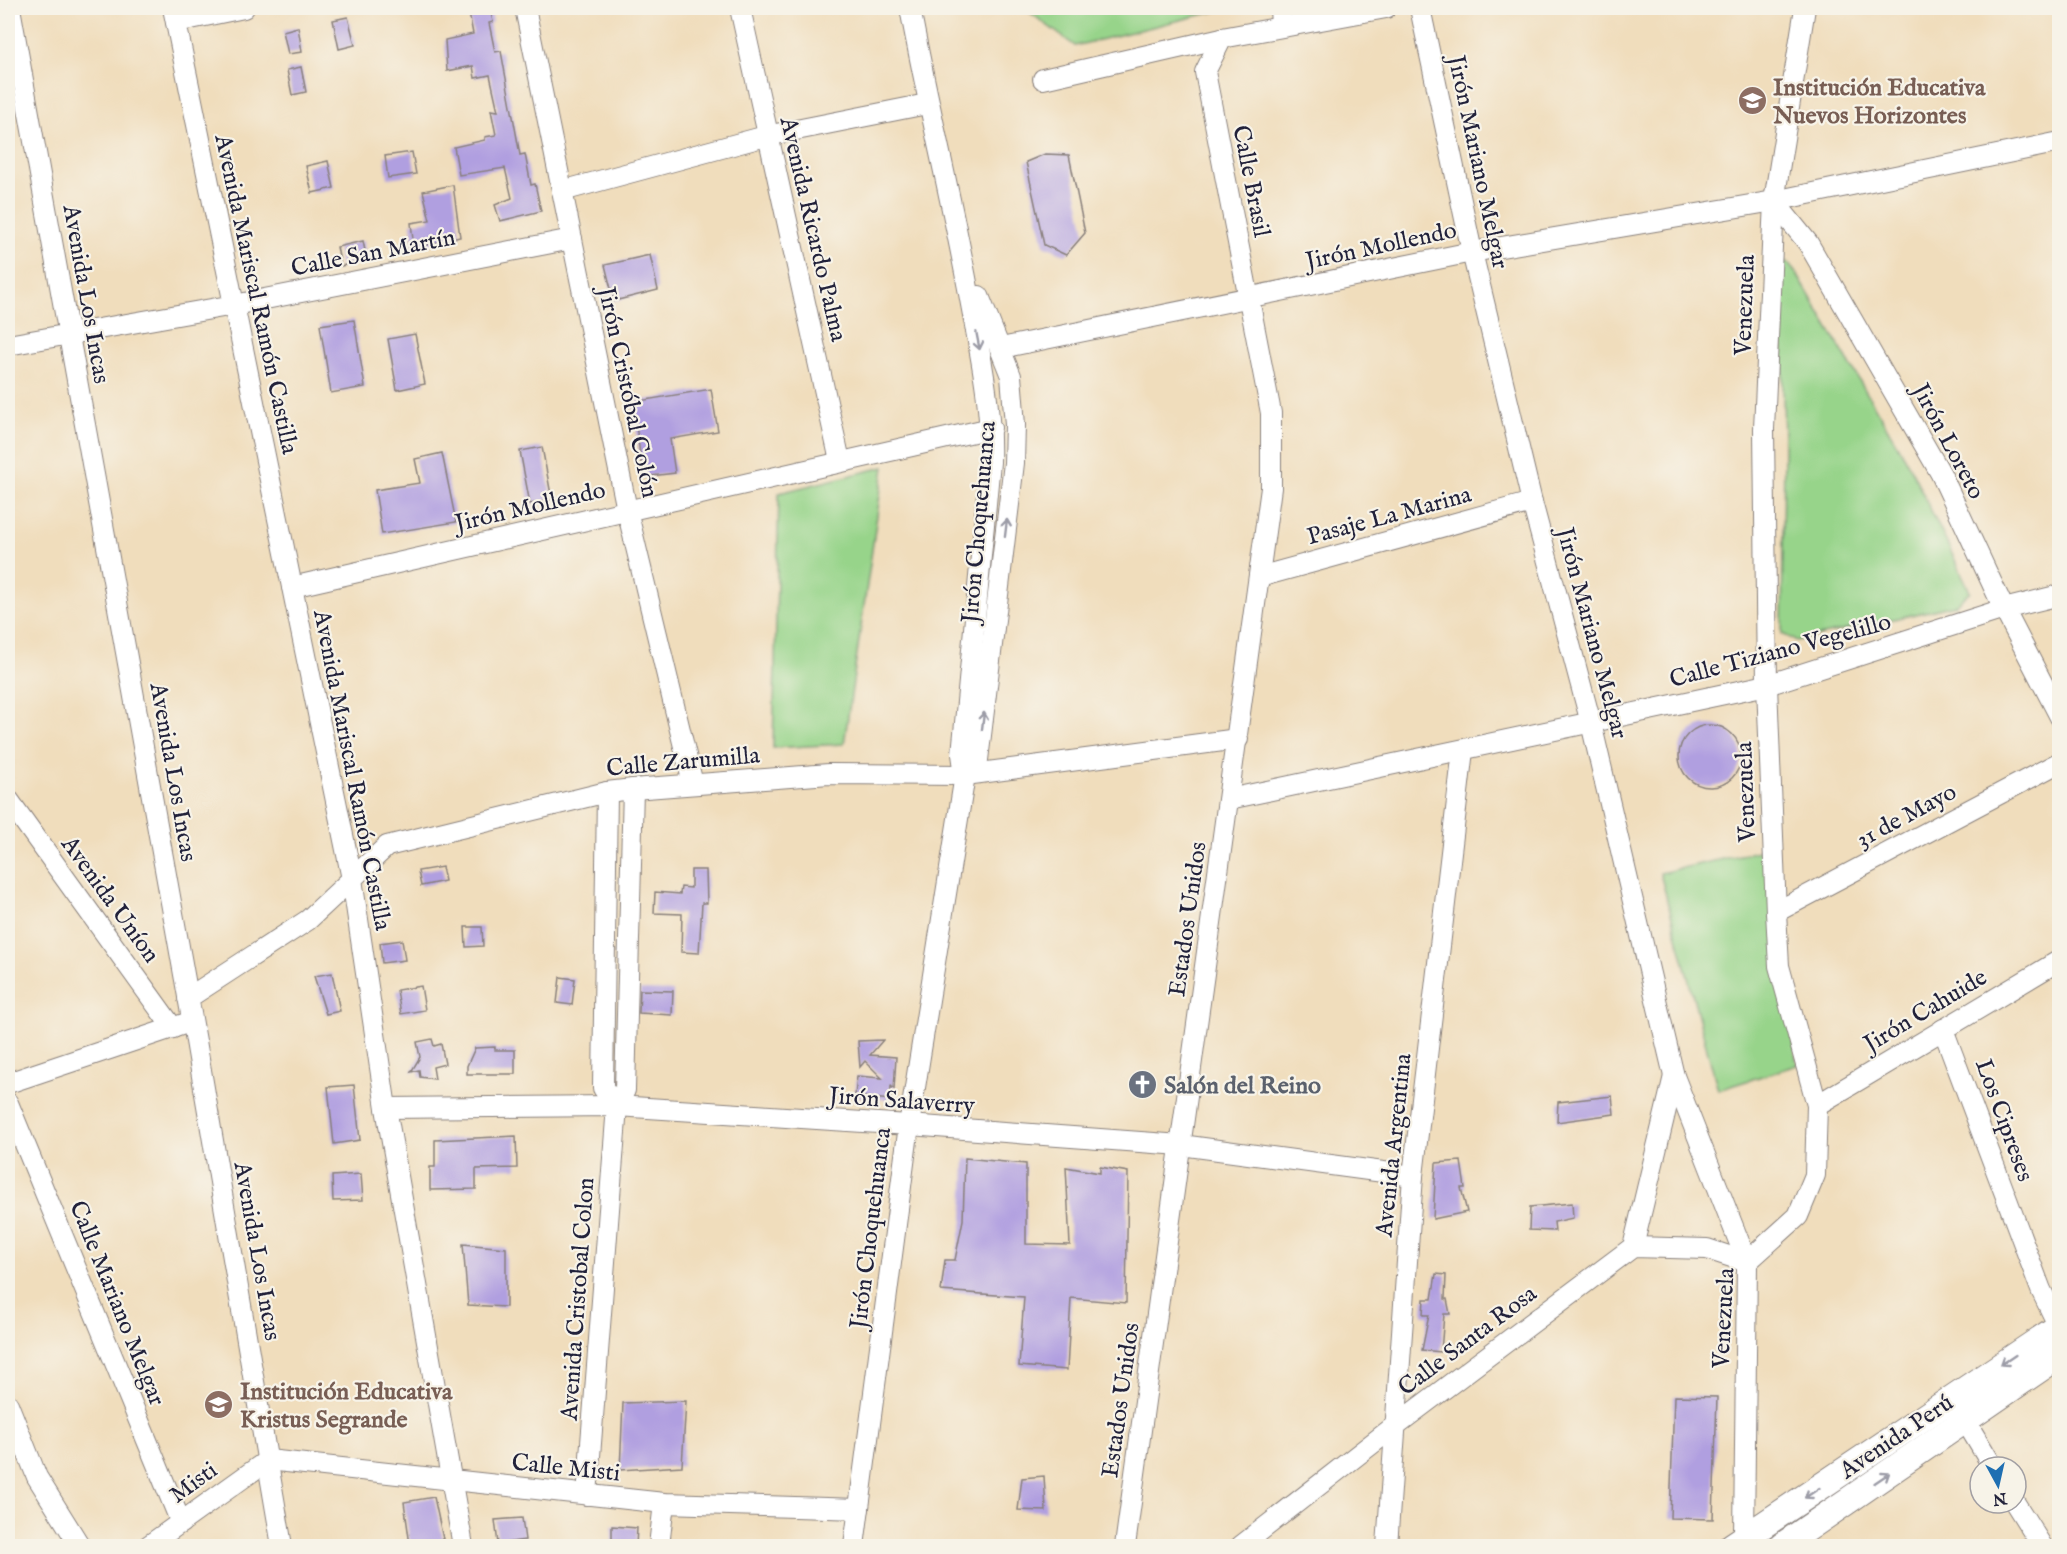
<svg xmlns="http://www.w3.org/2000/svg" width="2067" height="1554" viewBox="0 0 2067 1554" font-family="'IM FELL English',serif">
	<style>
		.green { fill: #97d48a; stroke: #5c7b62; stroke-width: 1.5 }
		.building { fill: #b09fe0 }
		.lines { fill: none; stroke-linecap: round; stroke-linejoin: round }
		.minor-casing { stroke: #89807c; stroke-width: 22 }
		.major-casing { stroke: #89807c; stroke-width: 28 }
		.minor { stroke: #fff; stroke-width: 20 }
		.major { stroke: #fff; stroke-width: 26 }
		.oneway { stroke: #9c9ca7 }
		.labels { text-anchor: middle; stroke-width: 4.5; stroke-linejoin: round; paint-order: stroke }
		.education-label { font-size: 24px; font-weight: bold; fill: #785e54; stroke: #f7f3e8; text-anchor: start }
		.street-label { font-size: 24px; fill: #22223b; stroke: #f7f3e8 }
		.worship-label { font-size: 24px; font-weight: bold; fill: #5b616d; stroke: #f7f3e8; text-anchor: start }
	</style>
	<rect width="100%" height="100%" fill="#f7f3e8"/>
	<filter id="ink" filterUnits="userSpaceOnUse"><feTurbulence type="fractalNoise" baseFrequency=".0167" numOctaves="2"/><feDisplacementMap in="SourceGraphic" scale="12" xChannelSelector="R" yChannelSelector="G"/><feConvolveMatrix kernelMatrix="1 2 1 2 8 2 1 2 1" color-interpolation-filters="sRGB"/></filter>
	<filter id="wash" filterUnits="userSpaceOnUse"><feTurbulence type="fractalNoise" baseFrequency=".008" numOctaves="4" result="noise"/><feDisplacementMap in="SourceGraphic" scale="24" xChannelSelector="R" yChannelSelector="G"/><feGaussianBlur stdDeviation="1.35" result="paint"/><feColorMatrix in="noise" values="0 0 0 0 0 0 0 0 0 0 0 0 0 0 0 0 0 1.4 0 .05"/><feComposite in="paint" operator="in"/></filter>
	<g filter="url(#wash)">
		<rect width="100%" height="100%" fill="#f0ddbc"/>
		<g class="green">
			<polygon points="1024,8 1229,8 1075,46"/>
			<polygon points="1781,263 1788,263 1798,276 1908,463 1970,591 1955,605 1797,641 1782,634 1784,449"/>
			<polygon points="884,467 844,744 773,748 779,493"/>
			<polygon points="1767,849 1797,1065 1718,1090 1660,873"/>
		</g>
		<g id="blocks">
			<g class="building">
				<polygon points="468,8 490,8 493,22 489,23 495,52 501,51 520,155 525,154 531,185 535,184 541,211 500,221 495,205 512,198 505,168 459,175 454,147 485,140 485,137 496,135 491,110 498,111 490,75 475,78 473,66 447,71 445,40 473,34"/>
				<polygon points="348,17 355,45 339,49 333,20"/>
				<polygon points="298,27 302,52 288,54 283,31"/>
				<polygon points="301,67 306,92 292,95 287,70"/>
				<polygon points="412,152 416,174 388,178 385,156"/>
				<polygon points="1045,154 1069,155 1085,233 1066,255 1044,245 1026,162"/>
				<polygon points="328,161 334,188 312,193 306,166"/>
				<polygon points="453,185 460,237 414,248 411,223 430,220 423,191"/>
				<polygon points="363,241 367,260 341,266 337,247"/>
				<polygon points="650,255 658,290 614,301 605,265"/>
				<polygon points="354,320 365,387 331,393 320,325"/>
				<polygon points="415,334 425,384 397,390 388,339"/>
				<polygon points="711,389 718,431 670,439 675,473 643,477 633,402"/>
				<polygon points="542,447 552,500 530,504 520,451"/>
				<polygon points="442,453 456,522 382,534 375,490 420,483 415,459"/>
				<circle cx="1710" cy="756" r="31"/>
				<polygon points="442,867 445,881 421,886 418,871"/>
				<polygon points="691,870 706,870 707,903 702,903 699,953 681,952 682,914 654,913 655,892 680,894 681,887 691,888"/>
				<polygon points="465,927 482,927 483,946 466,947"/>
				<polygon points="402,940 405,960 382,963 380,943"/>
				<polygon points="332,973 340,1011 326,1014 314,976"/>
				<polygon points="560,977 575,979 572,1005 557,1003"/>
				<polygon points="421,986 425,1010 401,1014 397,990"/>
				<polygon points="640,990 673,991 672,1015 639,1013"/>
				<polygon points="432,1039 434,1046 441,1044 445,1064 433,1067 435,1079 420,1077 419,1070 411,1072 420,1057 417,1042"/>
				<polygon points="883,1040 870,1055 896,1057 894,1089 891,1086 890,1100 855,1096 857,1076 882,1078 865,1061 860,1067 858,1041"/>
				<polygon points="495,1047 495,1050 515,1050 515,1074 467,1074 467,1066 475,1048"/>
				<polygon points="354,1085 360,1140 334,1144 328,1087"/>
				<polygon points="1612,1096 1614,1114 1557,1122 1558,1102"/>
				<polygon points="516,1136 517,1168 476,1169 476,1189 430,1190 430,1167 435,1167 435,1140"/>
				<polygon points="965,1158 1026,1164 1026,1244 1070,1245 1066,1167 1100,1173 1100,1167 1128,1172 1126,1303 1071,1298 1067,1370 1019,1366 1024,1297 941,1291 945,1260 955,1260 963,1220"/>
				<polygon points="1461,1161 1465,1188 1461,1188 1467,1212 1433,1219 1436,1163"/>
				<polygon points="361,1174 363,1200 333,1201 332,1176"/>
				<polygon points="1572,1203 1573,1218 1554,1222 1555,1231 1529,1230 1530,1207"/>
				<polygon points="463,1244 506,1248 506,1307 468,1305"/>
				<polygon points="1436,1274 1446,1275 1445,1299 1447,1299 1450,1314 1444,1314 1441,1352 1422,1350 1429,1315 1423,1315 1424,1299 1432,1299"/>
				<polygon points="1674,1396 1717,1397 1713,1519 1670,1518"/>
				<polygon points="686,1401 682,1466 620,1470 623,1403"/>
				<polygon points="1044,1476 1046,1511 1018,1510 1022,1478"/>
				<polygon points="434,1497 443,1539 410,1545 404,1502"/>
				<polygon points="522,1518 525,1540 498,1544 495,1520"/>
				<polygon points="612,1526 637,1528 636,1546 612,1546"/>
			</g>
		</g>
	</g>
	<g filter="url(#ink)">
		<use href="#blocks" fill-opacity="0" stroke="#89807c" stroke-width="1.5"/>
		<g class="lines">
			<defs>
				<g id="minor">
					<polyline points="10,8 196,1041 282,1546"/>
					<polyline points="173,8 352,879 386,1108 463,1546"/>
					<polyline points="525,8 627,510 693,784"/>
					<polyline points="740,8 840,461"/>
					<polyline points="1280,8 1281,26"/>
					<polyline points="1420,8 1472,252 1532,502 1591,723 1674,1076 1747,1262 1744,1538 1748,1546"/>
					<polyline points="176,22 244,8"/>
					<polyline points="1043,79 1222,38"/>
					<polyline points="562,191 766,136 927,104"/>
					<polyline points="1774,201 1808,243 1941,474 2004,609 2060,717"/>
					<polyline points="8,345 234,305 572,239"/>
					<polyline points="1001,348 1472,252 1774,201 2060,142"/>
					<polyline points="1259,577 1532,502"/>
					<polyline points="292,587 991,428"/>
					<polyline points="965,775 978,760 1014,463 1015,425 1011,376 979,296"/>
					<polyline points="607,792 603,1088 617,1106"/>
					<polyline points="8,799 173,1028"/>
					<polyline points="1229,799 1767,685 2004,609 2060,595"/>
					<polyline points="1776,912 2060,762"/>
					<polyline points="188,998 308,920 387,846 607,792 633,789 829,774 965,775 1238,739"/>
					<polyline points="1943,1029 2041,1290 2060,1329"/>
					<polyline points="8,1083 184,1024"/>
					<polyline points="8,1103 181,1523"/>
					<polyline points="1817,1105 2060,960"/>
					<polyline points="386,1108 617,1106 909,1125 1181,1145 1413,1176"/>
					<polyline points="1633,1247 1674,1076"/>
					<polyline points="1747,1262 1798,1216 1815,1175 1817,1105 1779,966 1776,912 1767,685 1764,429 1774,201 1805,8"/>
					<polyline points="8,1404 37,1477 80,1546"/>
					<polyline points="1959,1410 1993,1467"/>
					<polyline points="587,1495 617,1106 625,1090 633,789"/>
					<polyline points="2015,1503 2042,1546"/>
					<polyline points="148,1546 268,1460 664,1503 859,1509"/>
					<polyline points="659,1546 664,1503"/>
					<path d="M854 1546 909 1125 965 775 962 754 990 462C992 406 980 353 970 299 952 201 928 105 910 8"/>
					<polyline points="1125,1546 1271,488 1271,413 1205,72 1222,38 1386,8"/>
					<polyline points="1241,1546 1396,1425 1633,1247 1707,1249 1747,1262"/>
					<polyline points="1387,1546 1413,1176 1463,750"/>
				</g>
				<g id="major">
					<polyline points="1732,1546 2060,1326"/>
					<polyline points="1782,1546 2060,1355"/>
				</g>
			</defs>
			<use href="#minor" class="minor-casing"/>
			<use href="#major" class="major-casing"/>
			<use href="#minor" class="minor"/>
			<use href="#major" class="major"/>
		</g>
		<defs><path id="oneway-shaft" d="M-6 0H5M1.5-3L5.5 0L1.5 3" fill="none" stroke-width="1.6" stroke-linecap="round" stroke-linejoin="round" transform="scale(1.5)"/></defs>
		<g class="oneway">
			<use href="#oneway-shaft" transform="translate(978 341) rotate(79)"/>
			<use href="#oneway-shaft" transform="translate(1006 528) rotate(-83)"/>
			<use href="#oneway-shaft" transform="translate(983 721) rotate(-83)"/>
			<use href="#oneway-shaft" transform="translate(2008 1360) rotate(146)"/>
			<use href="#oneway-shaft" transform="translate(1882 1478) rotate(-34)"/>
			<use href="#oneway-shaft" transform="translate(1812 1493) rotate(146)"/>
		</g>
	</g>
	<defs>
		<symbol id="school-disc" viewBox="-11 -11 22 22"><circle r="9.5" fill="#8d6e63" stroke="#f7f3e8"/><path d="M0-5L7-2L0 1L-7-2ZM-4 1L0 2.5L4 1V4Q0 6-4 4Z" fill="#fff"/></symbol>
		<symbol id="church-disc" viewBox="-11 -11 22 22"><circle r="9.5" fill="#6b7280" stroke="#f7f3e8"/><path d="M-1.2-6h2.4v3.5h3.3v2.4h-3.3V6h-2.4V-.1h-3.3v-2.4h3.3Z" fill="#fff"/></symbol>
	</defs>
	<g fill-rule="evenodd">
		<use href="#school-disc" x="1736" y="84" width="33" height="33"/>
		<use href="#church-disc" x="1126" y="1068" width="33" height="33"/>
		<use href="#school-disc" x="202" y="1388" width="33" height="33"/>
	</g>
	<g class="labels">
		<g class="education-label">
			<text x="1773" y="95">Institución Educativa<tspan x="1773" dy="28">Nuevos Horizontes</tspan></text>
			<text x="240" y="1399">Institución Educativa<tspan x="240" dy="28">Kristus Segrande</tspan></text>
		</g>
		<g class="street-label">
			<text transform="translate(1479 162) rotate(78)" y="8">Jirón Mariano Melgar</text>
			<text transform="translate(1252 181) rotate(79)" y="8">Calle Brasil</text>
			<text transform="translate(814 229) rotate(77)" y="8">Avenida Ricardo Palma</text>
			<text transform="translate(1381 245) rotate(-12)" y="8">Jirón Mollendo</text>
			<text transform="translate(373 252) rotate(-11)" y="8">Calle San Martín</text>
			<text transform="translate(87 294) rotate(80)" y="8">Avenida Los Incas</text>
			<text transform="translate(257 294) rotate(78)" y="8">Avenida Mariscal Ramón Castilla</text>
			<text transform="translate(1744 305) rotate(-88)" y="8">Venezuela</text>
			<text transform="translate(629 392) rotate(78)" y="8">Jirón Cristóbal Colón</text>
			<text transform="translate(1949 441) rotate(62)" y="8">Jirón Loreto</text>
			<text transform="translate(530 506) rotate(-13)" y="8">Jirón Mollendo</text>
			<text transform="translate(1389 515) rotate(-15)" y="8">Pasaje La Marina</text>
			<text transform="translate(978 522) rotate(-85)" y="8">Jirón Choquehuanca</text>
			<text transform="translate(1593 633) rotate(75)" y="8">Jirón Mariano Melgar</text>
			<text transform="translate(1780 650) rotate(-15)" y="8">Calle Tiziano Vegelillo</text>
			<text transform="translate(683 761) rotate(-5)" y="8">Calle Zarumilla</text>
			<text transform="translate(353 770) rotate(79)" y="8">Avenida Mariscal Ramón Castilla</text>
			<text transform="translate(174 772) rotate(80)" y="8">Avenida Los Incas</text>
			<text transform="translate(1745 792) rotate(-92)" y="8">Venezuela</text>
			<text transform="translate(1906 815) rotate(-28)" y="8">31 de Mayo</text>
			<text transform="translate(111 899) rotate(54)" y="8">Avenida Uníon</text>
			<text transform="translate(1187 919) rotate(-82)" y="8">Estados Unidos</text>
			<text transform="translate(1925 1010) rotate(-31)" y="8">Jirón Cahuide</text>
			<text transform="translate(902 1100) rotate(4)" y="8">Jirón Salaverry</text>
			<text transform="translate(2005 1120) rotate(70)" y="8">Los Cipreses</text>
			<text transform="translate(1393 1145) rotate(-84)" y="8">Avenida Argentina</text>
			<text transform="translate(870 1228) rotate(-83)" y="8">Jirón Choquehuanca</text>
			<text transform="translate(258 1251) rotate(80)" y="8">Avenida Los Incas</text>
			<text transform="translate(577 1299) rotate(-86)" y="8">Avenida Cristobal Colon</text>
			<text transform="translate(118 1303) rotate(68)" y="8">Calle Mariano Melgar</text>
			<text transform="translate(1723 1318) rotate(-87)" y="8">Venezuela</text>
			<text transform="translate(1467 1340) rotate(-37)" y="8">Calle Santa Rosa</text>
			<text transform="translate(1120 1400) rotate(-82)" y="8">Estados Unidos</text>
			<text transform="translate(1896 1436) rotate(-34)" y="8">Avenida Perú</text>
			<text transform="translate(566 1467) rotate(6)" y="8">Calle Misti</text>
			<text transform="translate(193 1482) rotate(-36)" y="8">Misti</text>
		</g>
		<g class="worship-label">
			<text x="1164" y="1093">Salón del Reino</text>
		</g>
	</g>
	<rect width="2067" height="1554" fill="none" stroke="#f7f3e8" stroke-width="30"/>
	<g transform="translate(1998 1485) rotate(172)"><circle r="28" fill="#f7f3e8" stroke="#a29fa3" stroke-width="1.5"/>
	<path d="M0-4.5L10 22L0 15L-10 22Z" fill="#1f6fb2"/>
	<text y="-9" font-size="16" font-weight="bold" text-anchor="middle" fill="#22223b">N</text>
	</g>
</svg>
